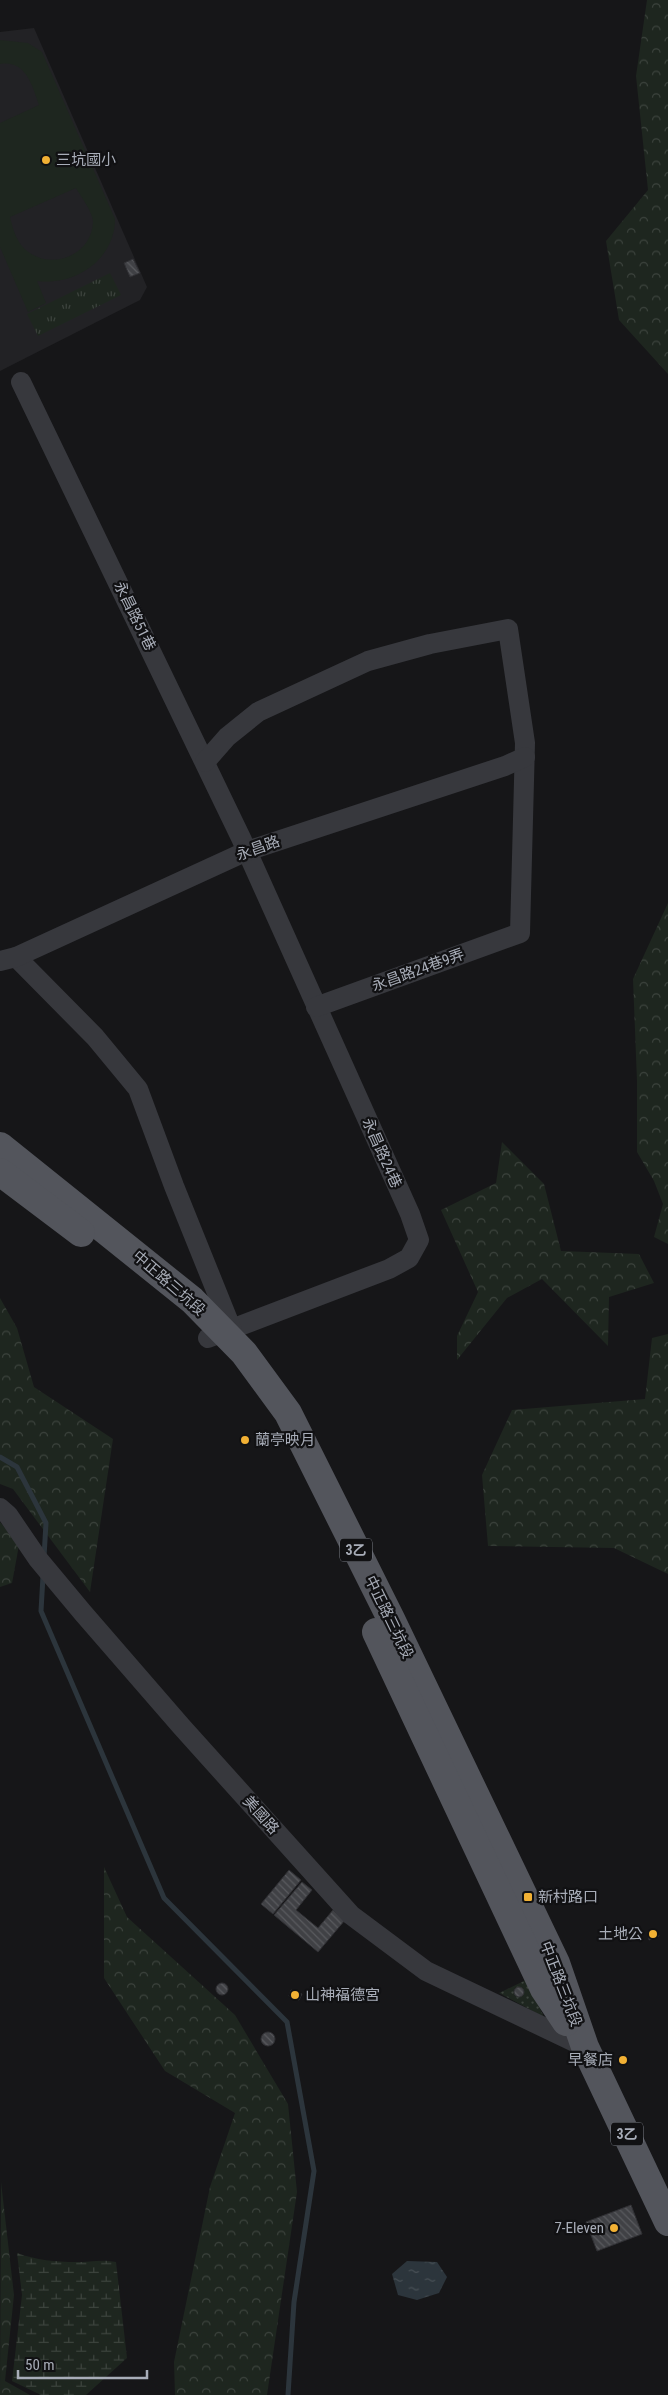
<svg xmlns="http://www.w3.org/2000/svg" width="668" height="2395" viewBox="0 0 668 2395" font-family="'Roboto Condensed','Noto Sans TC',sans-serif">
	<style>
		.built { fill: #222225 }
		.grass { fill: url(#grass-dots) }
		.forest { fill: url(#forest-crowns) }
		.wetland { fill: url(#wetland-marsh) }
		.park { fill: url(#park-tufts) }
		.pitch { fill: #1e261f; fill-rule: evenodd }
		.water { fill: url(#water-ripples) }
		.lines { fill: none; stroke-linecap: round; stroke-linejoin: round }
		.stream { stroke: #2c353c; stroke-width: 5 }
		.building { fill: url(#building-back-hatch); stroke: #303034 }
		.street { stroke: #37383d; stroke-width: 20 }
		.primary { stroke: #53555c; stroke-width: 28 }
		.poi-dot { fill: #f2b134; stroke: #111113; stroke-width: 2 }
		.labels { text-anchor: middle; stroke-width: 4.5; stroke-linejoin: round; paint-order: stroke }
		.shield { fill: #111113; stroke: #7b7e86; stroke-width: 1 }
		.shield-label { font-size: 14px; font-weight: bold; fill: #a8adb8 }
		.poi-label { font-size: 15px; fill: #a8adb8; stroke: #111113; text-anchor: start }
		.street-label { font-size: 15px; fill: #a8adb8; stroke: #111113 }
	</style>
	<defs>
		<pattern id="grass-dots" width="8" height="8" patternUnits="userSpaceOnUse" patternTransform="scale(1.25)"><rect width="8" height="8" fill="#1e261f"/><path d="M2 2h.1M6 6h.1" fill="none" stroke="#3c433d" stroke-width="1.8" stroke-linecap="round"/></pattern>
		<pattern id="forest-crowns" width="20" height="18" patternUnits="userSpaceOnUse" patternTransform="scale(1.25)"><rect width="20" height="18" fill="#1e261f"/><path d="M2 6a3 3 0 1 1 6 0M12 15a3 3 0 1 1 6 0" fill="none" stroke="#3c433d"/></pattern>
		<pattern id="wetland-marsh" width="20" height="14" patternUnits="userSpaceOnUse" patternTransform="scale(1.25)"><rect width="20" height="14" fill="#1e261f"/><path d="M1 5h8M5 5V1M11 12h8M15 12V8" fill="none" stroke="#3c433d"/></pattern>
		<pattern id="park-tufts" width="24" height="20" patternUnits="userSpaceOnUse" patternTransform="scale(1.25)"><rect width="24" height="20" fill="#1e261f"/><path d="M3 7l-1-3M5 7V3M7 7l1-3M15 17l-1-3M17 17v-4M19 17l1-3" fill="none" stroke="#3c433d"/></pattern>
		<pattern id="water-ripples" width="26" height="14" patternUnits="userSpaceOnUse" patternTransform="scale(1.25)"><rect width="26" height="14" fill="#2c353c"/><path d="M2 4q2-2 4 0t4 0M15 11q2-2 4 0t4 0" fill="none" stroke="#485056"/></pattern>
		<pattern id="building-back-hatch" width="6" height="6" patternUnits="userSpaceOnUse" patternTransform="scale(1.25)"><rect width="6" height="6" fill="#404145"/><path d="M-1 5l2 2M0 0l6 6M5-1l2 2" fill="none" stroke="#595a5e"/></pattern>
	</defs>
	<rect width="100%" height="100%" fill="#161618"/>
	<polygon class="built" points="34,28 147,287 140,300 0,371 0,32"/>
	<polygon class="grass" points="526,1980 544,2017 499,1993"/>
	<g class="forest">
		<polygon points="647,0 668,0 668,374 619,320 606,241 648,190 636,76"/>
		<polygon points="668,903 668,1244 654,1237 663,1204 654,1181 637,1152 637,1081 633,979"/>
		<polygon points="502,1142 544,1184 561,1251 639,1254 654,1283 609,1297 608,1346 542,1279 507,1298 457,1360 457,1336 478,1292 441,1210 496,1183"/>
		<polygon points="0,1298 17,1328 34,1387 113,1439 90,1592 13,1489 0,1484"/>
		<polygon points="668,1334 668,1574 614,1548 488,1546 482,1475 512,1410 645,1399 652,1338"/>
		<polygon points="0,1522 19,1545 12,1583 0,1587"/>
		<polygon points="104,1867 127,1917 235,2015 288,2104 297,2192 267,2395 175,2395 174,2362 210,2187 235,2113 165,2071 104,1978"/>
		<polygon points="1,2182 14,2295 5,2381 30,2395 0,2395"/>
	</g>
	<path class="wetland" d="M17 2253C36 2260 56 2262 76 2262 90 2262 102 2259 116 2262L127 2358 86 2395H41L12 2381 22 2295Z"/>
	<polygon class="park" points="110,273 121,295 38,336 27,314"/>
	<path class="pitch" d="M0 40 28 43 42 52 115 219C115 259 76 286 37 281L46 303 28 312 0 247V123L39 105C32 85 26 60 0 64ZM76 188C81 197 93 212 93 222 92 255 52 271 27 251 17 243 13 230 10 217Z"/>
	<polygon class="water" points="407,2261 437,2262 447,2277 439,2293 417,2300 398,2295 392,2274"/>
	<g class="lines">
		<g class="stream">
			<polyline points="0,1457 17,1467 46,1523 44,1557"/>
			<polyline points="43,1576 41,1611 164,1898 287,2022 314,2171 294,2302 288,2395"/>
		</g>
	</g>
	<g class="building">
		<polygon points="133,259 140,273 130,277 124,263"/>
		<polygon points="289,1870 301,1880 273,1914 261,1904"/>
		<polygon points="302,1882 312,1890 296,1910 318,1928 333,1910 345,1920 318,1952 274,1915"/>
		<polygon points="656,1930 659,1936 649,1940 648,1932"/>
		<circle cx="222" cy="1989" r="6"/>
		<circle cx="519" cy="1992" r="5"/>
		<polygon points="291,1990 302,1994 299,2000 289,1996"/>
		<circle cx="268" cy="2039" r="7"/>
		<polygon points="631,2205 642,2234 597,2251 586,2222"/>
	</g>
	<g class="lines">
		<g class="street">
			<polyline points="21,382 241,838 410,1214 419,1240 409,1258 389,1269 208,1338"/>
			<polyline points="205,762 227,737 258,712 368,661 430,644 508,629 525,743 520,933 316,1007"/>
			<polyline points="16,957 95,1037 138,1089 174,1186 232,1330"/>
			<polyline points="0,961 16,957 247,851 505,766 525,757"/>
			<polyline points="0,1508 8,1515 38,1559 83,1613 181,1726 351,1915 426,1971 585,2047"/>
		</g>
		<g class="primary">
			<polyline points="0,1146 192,1300 244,1353 288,1413 391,1619 556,1963 585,2047 668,2222"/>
			<polyline points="0,1172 81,1233"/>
			<polyline points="376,1632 544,1989 566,2022"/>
		</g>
	</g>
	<g class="poi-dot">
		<circle cx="46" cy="160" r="5"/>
		<circle cx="245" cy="1440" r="5"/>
		<rect x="523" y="1892" width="10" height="10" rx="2.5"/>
		<circle cx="653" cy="1934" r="5"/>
		<circle cx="295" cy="1995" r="5"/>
		<circle cx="623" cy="2060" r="5"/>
		<circle cx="614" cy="2228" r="5"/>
	</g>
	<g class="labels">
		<g class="shield">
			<rect x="340" y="1538.5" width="32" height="23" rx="4"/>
			<rect x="611" y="2122.5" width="32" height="23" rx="4"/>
		</g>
		<g class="shield-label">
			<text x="356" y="1555">3乙</text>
			<text x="627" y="2139">3乙</text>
		</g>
		<g class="poi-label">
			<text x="56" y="165">三坑國小</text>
			<text x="255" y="1445">蘭亭映月</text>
			<text x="538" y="1902">新村路口</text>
			<text x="643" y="1939" text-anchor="end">土地公</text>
			<text x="305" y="2000">山神福德宮</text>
			<text x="613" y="2065" text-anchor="end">早餐店</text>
			<text x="604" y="2233" text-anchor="end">7-Eleven</text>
		</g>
		<g class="street-label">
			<text transform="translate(135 616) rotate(64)" y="5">永昌路51巷</text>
			<text transform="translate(258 848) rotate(-20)" y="5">永昌路</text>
			<text transform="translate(418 970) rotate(-20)" y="5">永昌路24巷9弄</text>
			<text transform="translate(382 1153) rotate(66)" y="5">永昌路24巷</text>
			<text transform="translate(169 1283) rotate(41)" y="5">中正路三坑段</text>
			<text transform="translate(389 1617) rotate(64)" y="5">中正路三坑段</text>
			<text transform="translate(261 1815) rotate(48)" y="5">美國路</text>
			<text transform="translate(561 1984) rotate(69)" y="5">中正路三坑段</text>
		</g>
	</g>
	<path d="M18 2370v8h129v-8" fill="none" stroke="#a8adb8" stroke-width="2.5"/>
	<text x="25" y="2370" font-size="15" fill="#a8adb8" stroke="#111113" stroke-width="4" paint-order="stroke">50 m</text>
</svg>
